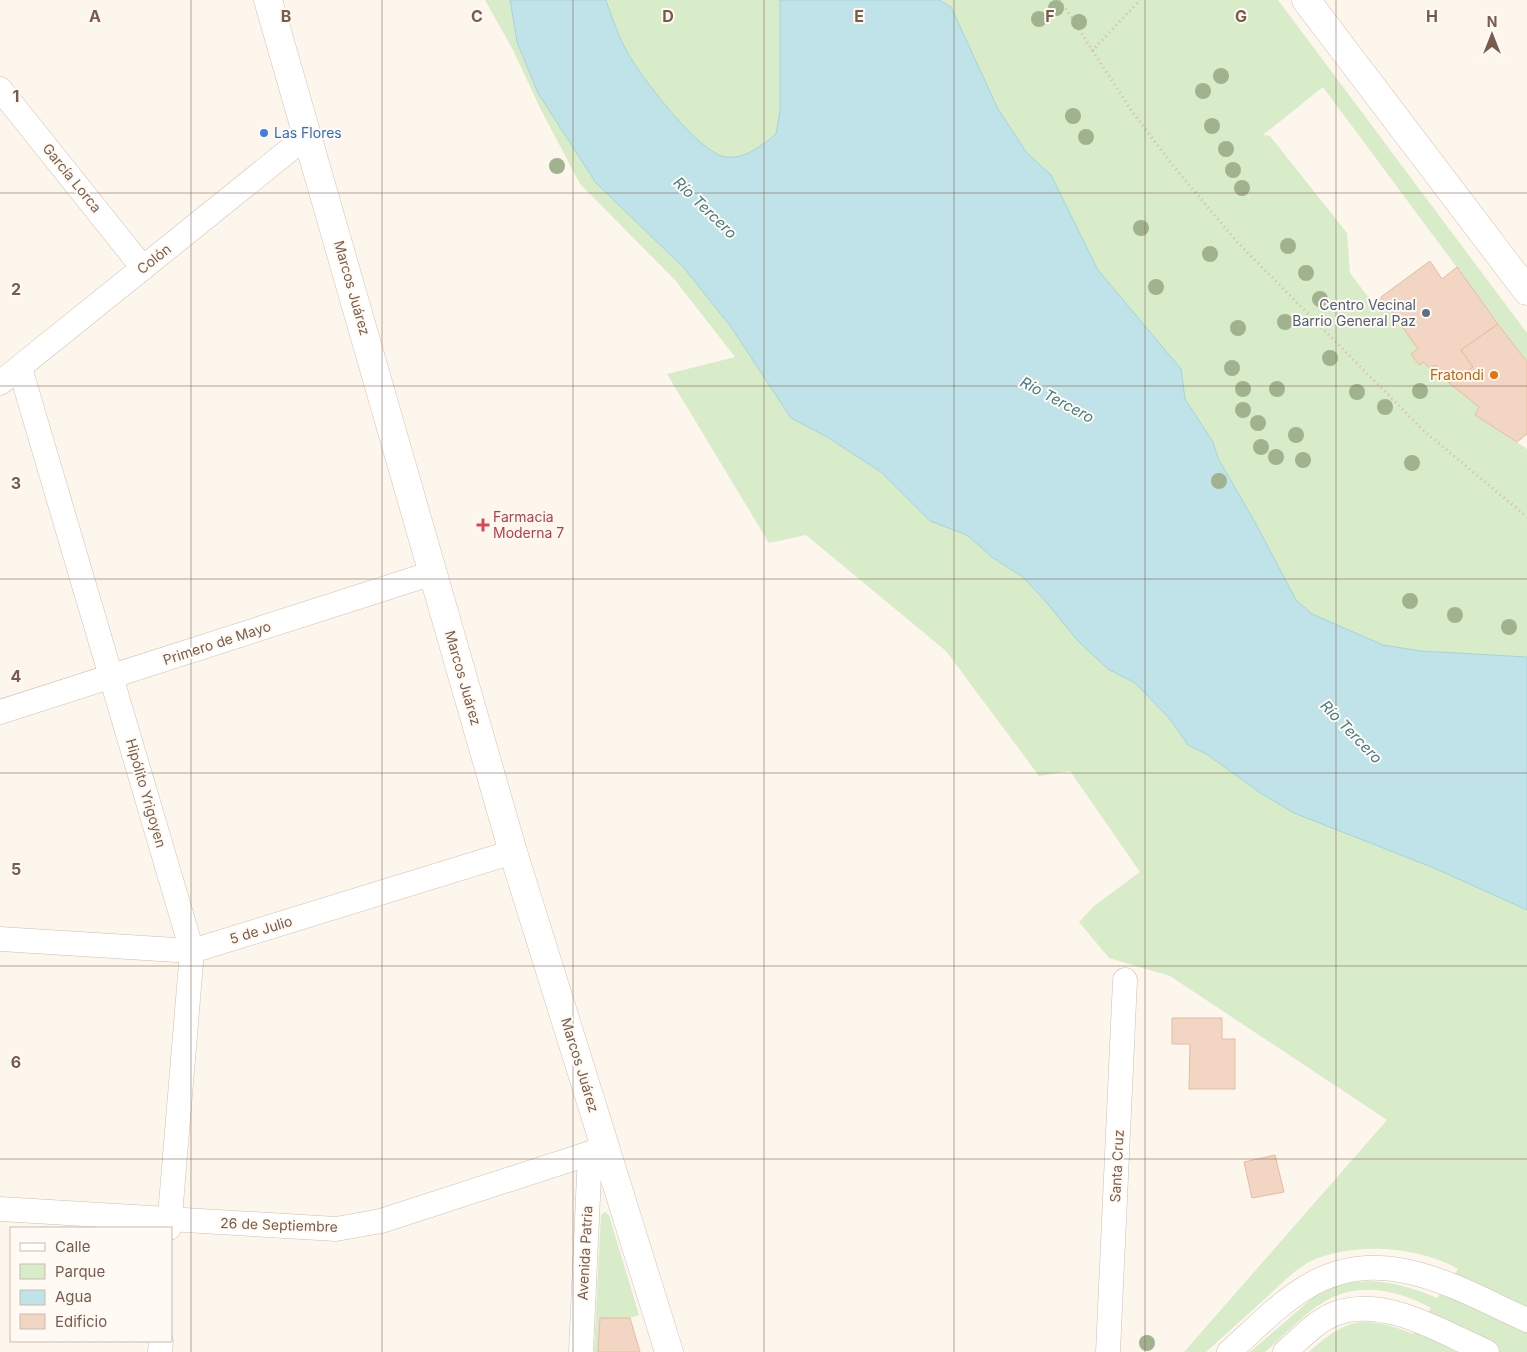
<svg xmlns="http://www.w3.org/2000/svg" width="1527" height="1352" viewBox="0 0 1527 1352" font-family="Inter,sans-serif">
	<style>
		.green { fill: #d8ecc9 }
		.water { fill: #bfe3e8; stroke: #a5d3da }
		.building { fill: #f3d5c3; stroke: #e6bba3 }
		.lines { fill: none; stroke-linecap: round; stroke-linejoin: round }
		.street-casing { stroke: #d1beb0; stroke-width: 25 }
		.secondary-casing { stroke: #d6c0b0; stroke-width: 29 }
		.path { stroke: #d9b8a5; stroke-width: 3; stroke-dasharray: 1 4; stroke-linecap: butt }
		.street { stroke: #fff; stroke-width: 24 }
		.secondary { stroke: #fff; stroke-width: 28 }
		.tree { fill: #a0b28e }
		.grid { fill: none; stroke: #7a5c4d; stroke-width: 1; stroke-opacity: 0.55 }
		.shop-dot { fill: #3f7fe0; stroke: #fffaf3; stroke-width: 2 }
		.service-dot { fill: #5c6f8a; stroke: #fffaf3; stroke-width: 2 }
		.food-dot { fill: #e8710a; stroke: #fffaf3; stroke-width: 2 }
		.health-dot { fill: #e0444e; stroke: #fffaf3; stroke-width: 2 }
		.labels { text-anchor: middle; stroke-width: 4; stroke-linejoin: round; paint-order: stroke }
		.shop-label { font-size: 14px; fill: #366cbe; stroke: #fffaf3; text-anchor: start }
		.street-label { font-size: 14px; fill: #7a5c4d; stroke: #fffaf3 }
		.service-label { font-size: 14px; fill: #4e5e75; stroke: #fffaf3; text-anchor: end }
		.food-label { font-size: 14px; fill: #c56008; stroke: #fffaf3; text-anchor: end }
		.health-label { font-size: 14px; fill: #be3a42; stroke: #fffaf3; text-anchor: start }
		.water-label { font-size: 15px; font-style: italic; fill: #437c86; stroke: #fffaf3 }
		.grid-label { font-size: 16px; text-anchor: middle; font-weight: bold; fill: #7a5c4d; stroke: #fffaf3; stroke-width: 4; stroke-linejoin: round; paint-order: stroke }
	</style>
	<rect width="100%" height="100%" fill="#fdf6ec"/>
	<g class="green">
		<path d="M485 0H510L570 141 596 183 684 268 731 327 791 418 827 437 881 472 930 521 967 535 993 558 1023 577 1108 669 1135 683 1169 718 1188 745 1208 755 1259 792 1294 813 1434 868 1527 910V1352H1309C1347 1317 1366 1315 1413 1334L1431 1308C1398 1290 1358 1281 1324 1302 1303 1314 1284 1336 1265 1352H1250L1316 1295C1356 1272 1398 1281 1437 1298L1458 1269C1418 1246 1356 1242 1313 1260 1296 1268 1282 1283 1268 1296 1248 1314 1227 1333 1206 1352H1184L1387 1120 1170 976 1109 958 1079 922 1094 906 1140 872 1070 771 1039 776 946 651 806 535 769 543 667 374 735 357 675 280 580 184 540 108 513 50Z"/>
		<path d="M606 0H780V111L776 134C762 145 745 161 725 157 699 152 648 86 634 63 621 43 613 21 606 0Z"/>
		<polygon points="939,0 1278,0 1527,333 1527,362 1323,87 1263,135 1270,136 1347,233 1350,273 1372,302 1381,297 1418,349 1411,354 1419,365 1424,362 1430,369 1436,365 1450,383 1479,407 1476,415 1527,449 1527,657 1421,651 1383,645 1312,614 1296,600 1256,524 1218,458 1213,442 1185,399 1181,369 1098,270 1051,175 1027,153 998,109 951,7"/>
		<polygon points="605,1212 609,1215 639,1315 630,1318 600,1319 598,1352 594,1352 601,1215"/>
	</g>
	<path class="water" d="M510 0H606C613 21 621 44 634 63 648 85 699 152 725 157 744 160 763 145 776 134L780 111V0H939L951 7 998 109 1027 153 1051 175 1098 270 1181 369 1185 399 1213 442 1218 458 1256 524 1296 600 1312 614 1383 645 1421 651 1527 657V910L1434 868 1294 813 1259 792 1208 755 1188 745 1169 718 1135 683 1108 669 1078 641 1047 603 1023 577 993 558 967 535 930 521 881 472 827 437 791 418 731 327 684 268 596 183 538 93 517 42Z"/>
	<g class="building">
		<polygon points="1430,261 1442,279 1457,267 1498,324 1461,350 1473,367 1449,383 1436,365 1430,369 1424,362 1419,365 1411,354 1418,349 1381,297"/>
		<polygon points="1498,324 1527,362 1527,434 1517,442 1475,415 1479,407 1449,383 1473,367 1461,350"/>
		<polygon points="1172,1018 1222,1018 1222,1039 1235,1039 1235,1089 1189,1089 1190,1044 1172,1044"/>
		<polygon points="1275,1155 1284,1192 1252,1198 1244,1162"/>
		<polygon points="600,1318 630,1318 640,1352 598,1352"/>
	</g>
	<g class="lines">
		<defs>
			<g id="street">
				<polyline points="0,89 143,268"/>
				<polyline points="20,368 192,951 169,1228"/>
				<polyline points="0,383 308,135"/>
				<polyline points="0,712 433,573"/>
				<polyline points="0,939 192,951 513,852"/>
				<polyline points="0,1209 336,1229 381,1221 606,1148"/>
				<polyline points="160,1352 161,1341"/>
				<polyline points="581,1352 590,1153"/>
				<polyline points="1108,1352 1125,980"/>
				<path d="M1229 1352C1254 1330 1277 1305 1305 1288 1381 1240 1456 1288 1527 1320"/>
				<path d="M1285 1352C1300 1339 1315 1322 1334 1314 1385 1295 1441 1332 1487 1352"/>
			</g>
			<g id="secondary">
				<polyline points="268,0 513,852 669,1352"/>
				<polyline points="1306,0 1527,291"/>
			</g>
		</defs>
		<use href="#street" class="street-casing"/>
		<use href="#secondary" class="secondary-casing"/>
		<g class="path">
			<polyline points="1060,0 1131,110 1174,167 1238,243 1423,430 1527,517"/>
			<polyline points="1092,51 1140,0"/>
		</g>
		<use href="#street" class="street"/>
		<use href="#secondary" class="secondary"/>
	</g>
	<g class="tree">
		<circle cx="1056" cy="8" r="8"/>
		<circle cx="1039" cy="19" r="8"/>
		<circle cx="1079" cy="22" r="8"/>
		<circle cx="1221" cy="76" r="8"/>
		<circle cx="1203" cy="91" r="8"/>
		<circle cx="1073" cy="116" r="8"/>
		<circle cx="1212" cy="126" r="8"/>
		<circle cx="1086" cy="137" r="8"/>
		<circle cx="1226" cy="149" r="8"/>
		<circle cx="557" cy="166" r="8"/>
		<circle cx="1233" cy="170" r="8"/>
		<circle cx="1242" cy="188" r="8"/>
		<circle cx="1141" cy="228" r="8"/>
		<circle cx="1288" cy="246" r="8"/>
		<circle cx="1210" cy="254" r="8"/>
		<circle cx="1306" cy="273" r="8"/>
		<circle cx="1156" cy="287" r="8"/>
		<circle cx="1320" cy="299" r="8"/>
		<circle cx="1285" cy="322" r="8"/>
		<circle cx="1238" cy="328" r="8"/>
		<circle cx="1330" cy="358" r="8"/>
		<circle cx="1232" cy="368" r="8"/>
		<circle cx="1243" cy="389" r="8"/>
		<circle cx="1277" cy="389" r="8"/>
		<circle cx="1420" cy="391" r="8"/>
		<circle cx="1357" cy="392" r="8"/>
		<circle cx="1385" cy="407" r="8"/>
		<circle cx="1243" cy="410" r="8"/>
		<circle cx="1258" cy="423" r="8"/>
		<circle cx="1296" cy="435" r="8"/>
		<circle cx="1261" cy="447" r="8"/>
		<circle cx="1276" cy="457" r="8"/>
		<circle cx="1303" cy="460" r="8"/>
		<circle cx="1412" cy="463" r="8"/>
		<circle cx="1219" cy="481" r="8"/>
		<circle cx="1410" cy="601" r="8"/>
		<circle cx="1455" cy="615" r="8"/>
		<circle cx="1509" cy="627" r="8"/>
		<circle cx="1147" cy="1343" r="8"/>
	</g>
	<path class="grid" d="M191 0V1352M382 0V1352M573 0V1352M764 0V1352M954 0V1352M1145 0V1352M1336 0V1352M0 193H1527M0 386H1527M0 579H1527M0 773H1527M0 966H1527M0 1159H1527"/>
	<circle class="shop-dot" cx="264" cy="133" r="5"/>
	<circle class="service-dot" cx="1426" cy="313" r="5"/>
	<circle class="food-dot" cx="1494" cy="375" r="5"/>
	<path class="health-dot" d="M480.5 517.5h5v5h5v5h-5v5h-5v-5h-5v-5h5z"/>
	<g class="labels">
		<g class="shop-label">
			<text x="274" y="138">Las Flores</text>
		</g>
		<g class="street-label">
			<text transform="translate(72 178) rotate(51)" y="5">García Lorca</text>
			<text transform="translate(154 259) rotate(-39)" y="5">Colón</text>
			<text transform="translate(352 288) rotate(74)" y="5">Marcos Juárez</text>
			<text transform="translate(217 643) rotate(-18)" y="5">Primero de Mayo</text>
			<text transform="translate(463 678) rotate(74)" y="5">Marcos Juárez</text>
			<text transform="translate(146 793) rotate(74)" y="5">Hipólito Yrigoyen</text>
			<text transform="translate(261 930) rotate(-17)" y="5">5 de Julio</text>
			<text transform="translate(580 1065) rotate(73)" y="5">Marcos Juárez</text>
			<text transform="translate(1117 1166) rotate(-87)" y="5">Santa Cruz</text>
			<text transform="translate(279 1225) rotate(2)" y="5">26 de Septiembre</text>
			<text transform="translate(585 1253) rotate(-87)" y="5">Avenida Patria</text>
		</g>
		<g class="service-label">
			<text x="1416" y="310">Centro Vecinal<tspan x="1416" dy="16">Barrio General Paz</tspan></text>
		</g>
		<g class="food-label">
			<text x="1484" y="380">Fratondi</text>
		</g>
		<g class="health-label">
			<text x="493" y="522">Farmacia<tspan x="493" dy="16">Moderna 7</tspan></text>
		</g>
		<g class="water-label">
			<text transform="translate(705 208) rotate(44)" y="5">Río Tercero</text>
			<text transform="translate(1057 400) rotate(28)" y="5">Río Tercero</text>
			<text transform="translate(1351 732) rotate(46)" y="5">Río Tercero</text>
		</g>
	</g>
	<g class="grid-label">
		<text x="95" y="22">A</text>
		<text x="286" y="22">B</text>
		<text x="477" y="22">C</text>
		<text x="668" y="22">D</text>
		<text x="859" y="22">E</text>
		<text x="1050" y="22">F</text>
		<text x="1241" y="22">G</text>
		<text x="1432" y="22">H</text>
		<text x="16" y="102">1</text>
		<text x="16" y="295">2</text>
		<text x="16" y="489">3</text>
		<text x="16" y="682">4</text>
		<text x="16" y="875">5</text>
		<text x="16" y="1068">6</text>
	</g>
	<rect x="10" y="1227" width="162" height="115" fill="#fffaf3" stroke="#cabbb1"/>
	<rect x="20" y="1243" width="25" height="8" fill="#ffffff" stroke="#cabbb1"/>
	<text x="55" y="1252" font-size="15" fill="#7a5c4d">Calle</text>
	<rect x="20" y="1264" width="25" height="15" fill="#d8ecc9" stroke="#cabbb1"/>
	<text x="55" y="1277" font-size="15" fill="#7a5c4d">Parque</text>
	<rect x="20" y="1290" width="25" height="15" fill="#bfe3e8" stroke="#cabbb1"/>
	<text x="55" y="1302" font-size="15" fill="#7a5c4d">Agua</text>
	<rect x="20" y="1314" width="25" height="15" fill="#f3d5c3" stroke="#cabbb1"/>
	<text x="55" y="1327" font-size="15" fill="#7a5c4d">Edificio</text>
	<g transform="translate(1492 35)" stroke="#fffaf3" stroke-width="4" paint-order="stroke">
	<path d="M0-4L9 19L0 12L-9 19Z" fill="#7a5c4d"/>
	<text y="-8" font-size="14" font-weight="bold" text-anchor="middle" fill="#7a5c4d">N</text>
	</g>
</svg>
